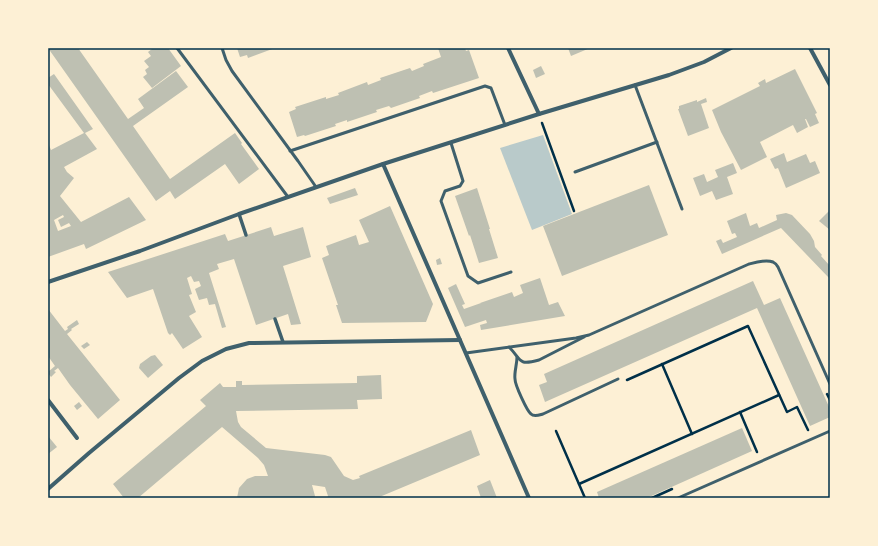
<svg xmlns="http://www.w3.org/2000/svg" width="878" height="546" viewBox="0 0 878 546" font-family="'DejaVu Sans',sans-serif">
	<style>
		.green { fill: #b9caca }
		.building { fill: #bec0b2; fill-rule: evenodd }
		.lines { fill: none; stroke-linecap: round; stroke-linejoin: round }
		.path { stroke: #003049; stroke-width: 2.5 }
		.service { stroke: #3f606c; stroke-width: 3 }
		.pedestrian { stroke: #3f606c; stroke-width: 3.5 }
		.minor { stroke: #3f606c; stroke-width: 4 }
		.neatline { fill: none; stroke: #003049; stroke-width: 1.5 }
	</style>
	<rect width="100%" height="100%" fill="#fdf0d5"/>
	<polygon class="green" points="543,135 572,214 532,230 500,148"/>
	<g class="building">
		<polygon points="48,48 78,48 128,119 144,108 138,99 176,71 188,87 133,126 170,179 235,133 242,143 241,144 259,169 239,184 225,164 175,199 170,191 156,201"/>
		<polygon points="151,48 168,48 181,66 152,88 143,77 147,74 145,70 149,67 144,61 151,56 148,52 152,49"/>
		<polygon points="237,48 275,48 248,58 247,55 240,57"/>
		<polygon points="438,48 465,48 466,51 469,50 479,78 433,93 432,91 419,96 420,98 391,108 389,106 376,110 377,112 347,122 347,120 335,124 336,126 305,136 304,135 297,137 289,112 296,109 295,107 326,97 326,99 339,95 338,93 367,82 368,85 381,80 380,78 410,68 412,71 424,66 423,64 441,57"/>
		<polygon points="568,48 590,48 571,56"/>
		<polygon points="541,66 545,74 536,78 533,70"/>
		<polygon points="795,69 817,113 815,114 819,123 810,127 806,119 805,119 808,127 797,133 793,125 760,142 767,157 741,170 721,132 712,110 760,86 758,83 765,79 766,83"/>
		<path d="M54 74 93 129 85 133 97 149 64 167 67 172 74 178 60 196 81 222 129 197 146 220 86 249 84 244 48 257V143L51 150 84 133 48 84V78ZM63 215 64 217 58 220 61 227 69 223 71 226 58 231 54 220Z"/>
		<polygon points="706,98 707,102 701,104 709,128 688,136 678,109 679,109 679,106 697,100 697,102"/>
		<polygon points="784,153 787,162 806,154 810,163 815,161 820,173 786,188 778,168 775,169 770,159"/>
		<polygon points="733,163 737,173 727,177 733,194 716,200 712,191 700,196 693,178 704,174 707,182 718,177 715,170"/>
		<polygon points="649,185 668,235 562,276 543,226"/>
		<polygon points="355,188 358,195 330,204 327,198"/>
		<polygon points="477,188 490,229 489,229 498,258 479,263 470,235 469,236 455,196"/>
		<polygon points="390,206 433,304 426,322 342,323 336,305 338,305 322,258 329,255 326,246 356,235 359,245 369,242 359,220"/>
		<polygon points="830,210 830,230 819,221"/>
		<polygon points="746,213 750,226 757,223 759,228 777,220 776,215 786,213 792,215 810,234 814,241 815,247 822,255 821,256 830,266 830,279 781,228 722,254 716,241 721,239 723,243 737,237 735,233 732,234 727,221"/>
		<polygon points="271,227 274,236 303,227 311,257 283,266 301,324 291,325 288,314 256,325 234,259 217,264 219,269 209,273 226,327 222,328 215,304 209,305 207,298 199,300 195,289 201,286 199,281 194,282 191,276 187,278 192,294 189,295 196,312 189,316 202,337 183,349 172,333 170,335 168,333 153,289 127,298 108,272 225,234 228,241"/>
		<polygon points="440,258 442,264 437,265 436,260"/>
		<polygon points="540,278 549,305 558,302 565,316 481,330 480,325 487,323 486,320 465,327 448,288 456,284 465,304 462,305 464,309 481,303 480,303 512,292 514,297 523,293 520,285"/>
		<polygon points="753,281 764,305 780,298 830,409 830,417 810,426 757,308 545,402 539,385 547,382 544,374"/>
		<polygon points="48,309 65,331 68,329 67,327 77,320 79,324 71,329 72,330 67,334 120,400 98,419 70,385 58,368 54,371 56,372 51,377 48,373 48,372 55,366 48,356"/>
		<polygon points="87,342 90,345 84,349 81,346"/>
		<polygon points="155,355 163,365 148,378 139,368 140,364 151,356"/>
		<polygon points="381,375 382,399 357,400 358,409 236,411 238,422 241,427 266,448 325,455 331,457 344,476 353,480 360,478 359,476 471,430 480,455 377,498 327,498 328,496 325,487 312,485 315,496 314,498 237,498 239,488 247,479 255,476 268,476 264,465 258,458 222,427 138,498 124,498 113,484 206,406 200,400 220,383 223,387 236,387 236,381 242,381 242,385 357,383 357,376"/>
		<polygon points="79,402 82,406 77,410 74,406"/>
		<polygon points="742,428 752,451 647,498 599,498 597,492"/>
		<polygon points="48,436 57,447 48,454"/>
		<polygon points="490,480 497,498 481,498 477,486"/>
	</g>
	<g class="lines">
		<g class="path">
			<polyline points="542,123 574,211"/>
			<polyline points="662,364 692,434"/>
			<polyline points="627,380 748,326 787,412 797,407 808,430"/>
			<polyline points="827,394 830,400"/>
			<polyline points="740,412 757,452"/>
			<polyline points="556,431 585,498"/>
			<polyline points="579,484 779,395"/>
			<polyline points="652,498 672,489"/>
		</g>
		<g class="service">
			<polyline points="177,48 288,197"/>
			<polyline points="222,48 226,60 232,71 298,161 316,187"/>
			<polyline points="635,85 682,209"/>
			<polyline points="451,143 463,181 460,186 445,191 441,201 468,276 478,283 511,272"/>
			<polyline points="290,151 485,86 491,88 505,125"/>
			<polyline points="575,172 657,142"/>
			<path d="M509 347C522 360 517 366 539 360L584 337"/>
			<path d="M466 353 576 338 589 335 749 264C756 262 766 259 773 262 775 263 777 265 778 267L830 384"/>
			<path d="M517 357C517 365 514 372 515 379 515 385 527 411 531 414 534 417 539 415 543 414L618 379"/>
			<polyline points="678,498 830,431"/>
			<polyline points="829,498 830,497"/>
		</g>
		<g class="pedestrian">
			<polyline points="239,214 246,235"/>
			<polyline points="275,319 283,342"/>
		</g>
		<g class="minor">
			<polyline points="508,48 539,114"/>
			<polyline points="810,48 830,85"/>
			<polyline points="383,164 529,498"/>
			<polyline points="48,282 140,251 239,214 383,164 539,114 669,75 704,62 731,48"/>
			<polyline points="48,400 77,438"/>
			<polyline points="48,489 89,453 179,378 202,361 226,349 249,343 460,340"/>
		</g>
	</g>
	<rect width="878" height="546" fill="none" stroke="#fdf0d5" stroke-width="98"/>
	<rect x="49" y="49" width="780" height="448" class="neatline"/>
</svg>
